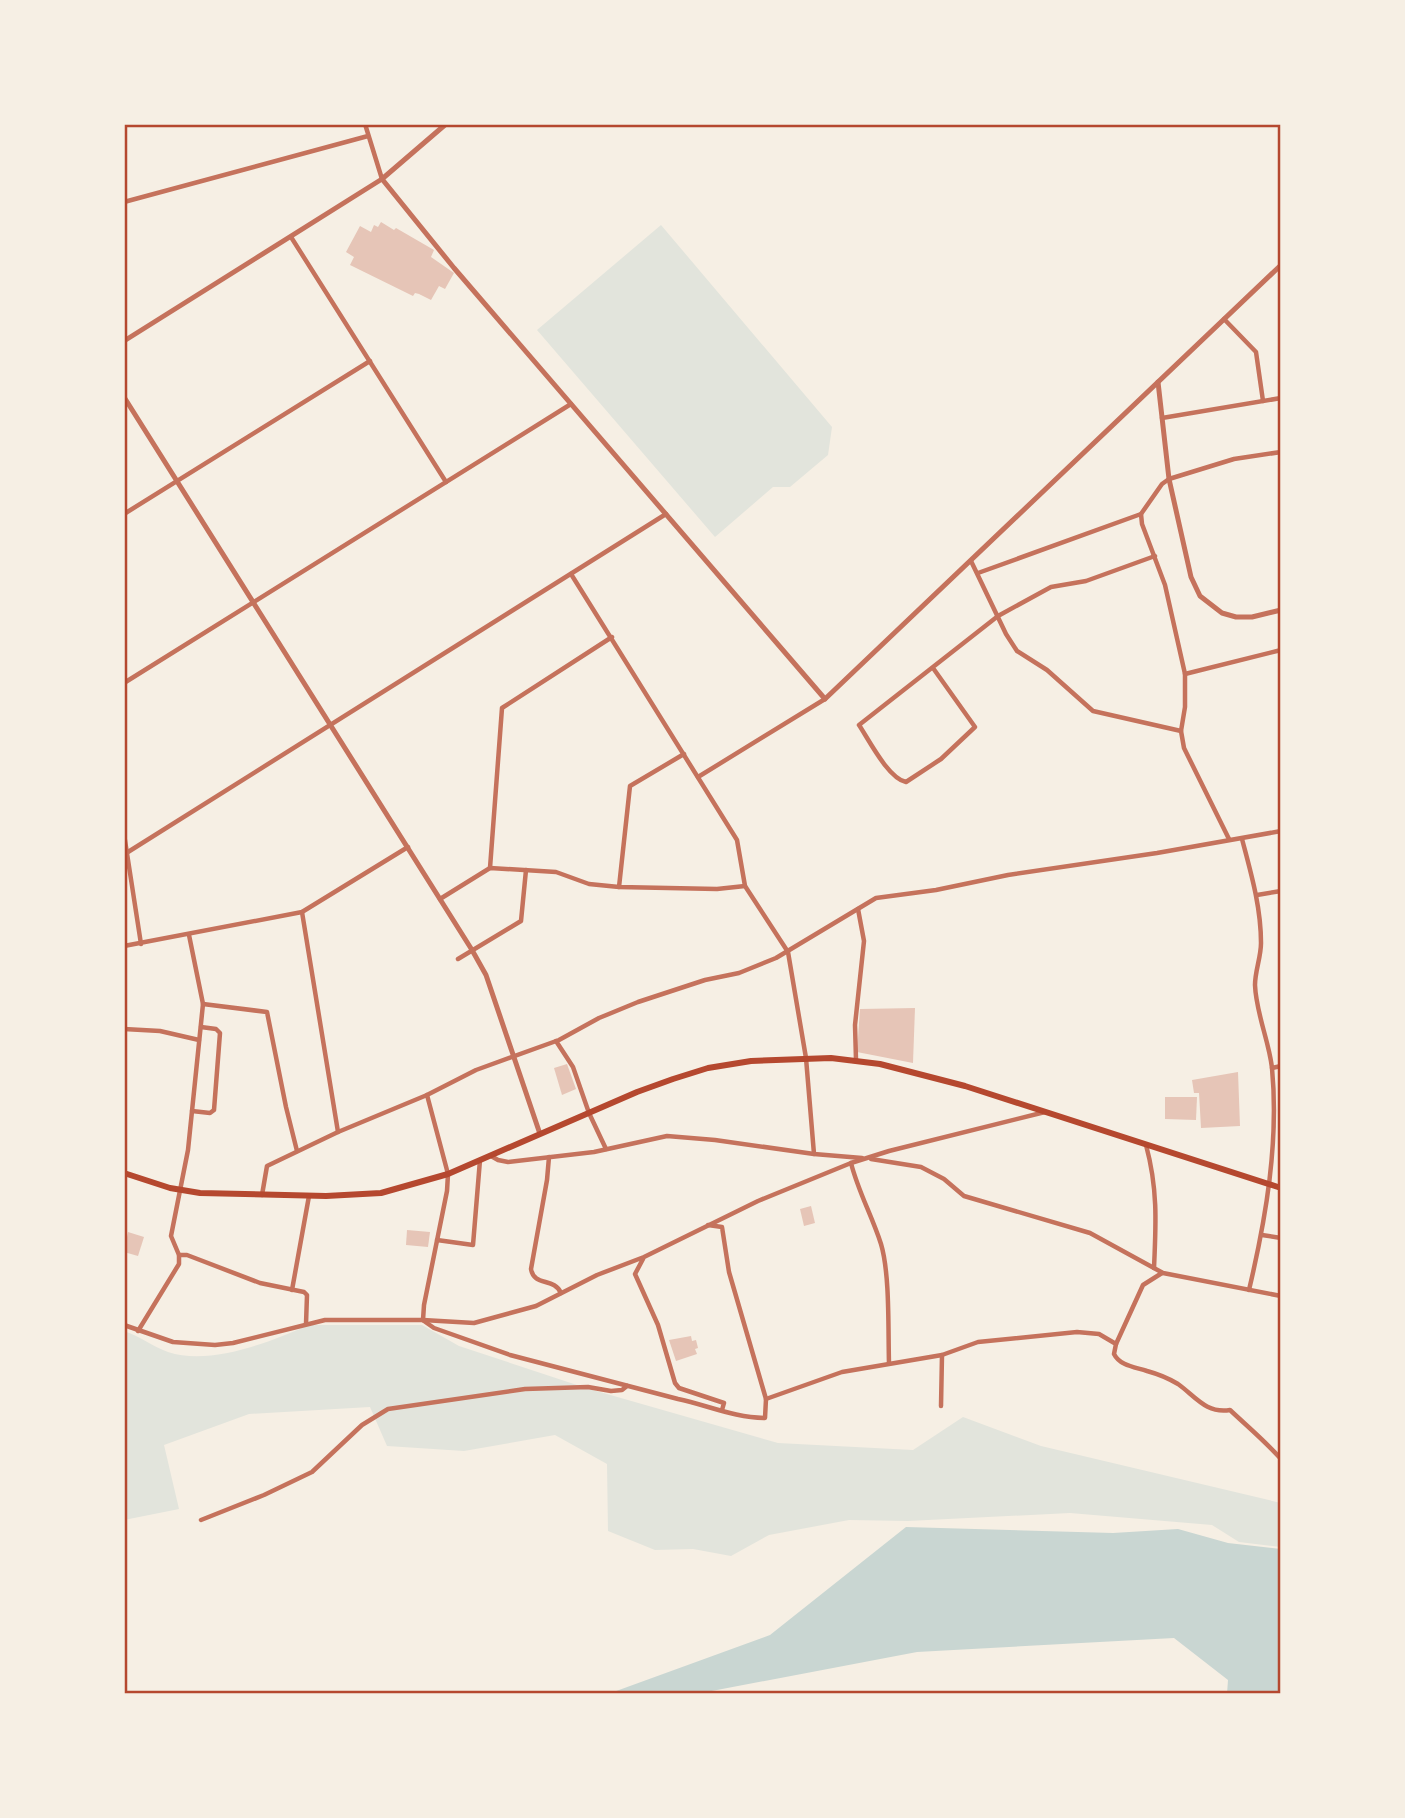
<svg xmlns="http://www.w3.org/2000/svg" width="1405" height="1818" viewBox="0 0 1405 1818" font-family="Inter,sans-serif">
	<style>
		.green { fill: #e2e4dc }
		.water { fill: #c9d6d2 }
		.building { fill: #e6c5b7 }
		.lines { fill: none; stroke-linecap: round; stroke-linejoin: round }
		.minor { stroke: #c5725c; stroke-width: 4.5 }
		.tertiary { stroke: #c5725c; stroke-width: 5 }
		.primary { stroke: #b5482f; stroke-width: 6 }
		.neatline { fill: none; stroke: #b5482f; stroke-width: 2.5 }
	</style>
	<rect width="100%" height="100%" fill="#f6efe4"/>
	<g class="green">
		<polygon points="661,225 832,427 828,455 790,487 773,487 715,537 537,330"/>
		<path d="M309 1325H422L459 1346 586 1388 778 1443 913 1450 963 1417 1041 1446 1281 1503V1547L1239 1542 1212 1525 1070 1513 908 1521 849 1520 769 1535 731 1556 693 1549 655 1550 608 1531 607 1464 555 1435 464 1451 387 1446 370 1407 249 1414 164 1445 179 1509 124 1520V1331C140 1336 153 1347 168 1352 210 1366 270 1342 309 1325Z"/>
	</g>
	<polygon class="water" points="906,1527 1113,1533 1178,1529 1228,1543 1281,1549 1281,1694 1227,1694 1228,1680 1174,1638 917,1652 696,1694 608,1694 770,1635"/>
	<g class="building">
		<polygon points="381,222 394,230 396,228 434,250 431,257 454,273 445,289 439,286 431,300 419,294 415,293 413,296 350,265 354,257 346,252 360,226 371,232 374,225 378,227"/>
		<polygon points="915,1008 913,1063 857,1052 860,1009"/>
		<polygon points="567,1064 576,1089 562,1095 554,1068"/>
		<polygon points="1238,1072 1240,1126 1201,1128 1199,1093 1194,1093 1192,1080"/>
		<polygon points="1165,1097 1197,1097 1196,1120 1165,1119"/>
		<polygon points="811,1206 815,1223 804,1226 800,1209"/>
		<polygon points="407,1230 430,1232 428,1247 406,1245"/>
		<polygon points="128,1232 144,1237 138,1256 124,1252"/>
		<polygon points="691,1336 692,1341 696,1340 698,1348 695,1349 697,1354 676,1361 669,1340"/>
	</g>
	<g class="lines">
		<g class="minor">
			<polyline points="365,124 382,179"/>
			<polyline points="124,202 368,136"/>
			<polyline points="291,237 446,482"/>
			<polyline points="1224,319 1256,352 1263,401"/>
			<polyline points="1162,418 1281,398"/>
			<polyline points="124,514 370,361"/>
			<polyline points="971,561 1006,634 1017,651 1047,670 1093,711 1181,731 1184,748 1229,839"/>
			<polyline points="978,573 1141,514"/>
			<polyline points="571,574 737,840 745,886 788,952 806,1058 814,1154"/>
			<path d="M933 668 975 727 941 759 906 782C888 778 869 740 859 725L998 616 1051 587 1086 581 1155 556"/>
			<polyline points="1185,674 1281,650"/>
			<polyline points="124,683 571,404"/>
			<polyline points="1181,731 1185,707 1185,674 1165,585 1142,524 1141,514 1162,484 1169,479 1234,459 1281,452"/>
			<polyline points="698,777 825,699"/>
			<polyline points="124,834 141,944"/>
			<path d="M1242 839C1251 873 1261 907 1261 943 1261 957 1255 971 1255 985 1256 1013 1269 1041 1272 1068 1279 1142 1266 1218 1249 1290"/>
			<polyline points="128,852 666,514"/>
			<polyline points="490,868 502,708 612,637"/>
			<polyline points="619,887 630,786 684,754"/>
			<polyline points="1257,895 1281,891"/>
			<polyline points="440,899 490,868 556,872 589,884 619,887 717,889 745,886"/>
			<polyline points="302,912 338,1132"/>
			<polyline points="124,946 302,912 408,847"/>
			<polyline points="458,959 521,921 526,870"/>
			<polyline points="203,1004 267,1012 286,1107 297,1151"/>
			<polyline points="124,1029 160,1031 199,1040"/>
			<polyline points="556,1041 573,1067 589,1113 606,1149"/>
			<polyline points="856,1060 855,1025 864,941 858,909"/>
			<polyline points="1272,1068 1281,1066"/>
			<polyline points="192,1111 210,1113 214,1110 220,1033 216,1029 201,1027"/>
			<path d="M1146 1145C1158 1189 1156 1224 1154 1268"/>
			<polyline points="491,1156 498,1160 508,1162 594,1152 667,1136 715,1140 814,1154 862,1158"/>
			<path d="M549 1157 547 1180 531 1269C534 1287 554 1277 561 1293"/>
			<polyline points="871,1159 921,1167 944,1179 964,1196 1090,1233 1163,1273 1281,1296"/>
			<path d="M851 1163C858 1191 872 1216 881 1244 890 1274 888 1330 889 1363"/>
			<polyline points="262,1195 267,1166 338,1132 427,1095 476,1070 559,1040 599,1018 638,1002 705,980 739,973 776,958 876,898 936,890 1008,875 1157,853 1281,831"/>
			<polyline points="708,1225 722,1227 729,1272 766,1399"/>
			<polyline points="1262,1235 1281,1238"/>
			<polyline points="437,1240 473,1245 480,1160"/>
			<polyline points="179,1255 187,1255 260,1283 304,1292 307,1295 306,1324"/>
			<polyline points="643,1259 635,1274 658,1325 675,1383 679,1388 724,1403 722,1410"/>
			<polyline points="292,1290 309,1196"/>
			<polyline points="423,1320 424,1305 447,1191 448,1174 427,1095"/>
			<path d="M424 1321 434 1328 510 1355 678 1399C707 1405 735 1418 765 1418L766 1399 842 1372 942 1355 978 1342 1077 1332 1099 1334 1116 1344 1114 1354C1120 1366 1135 1367 1147 1371 1158 1374 1168 1378 1178 1384 1195 1396 1206 1414 1230 1410 1247 1426 1265 1441 1281 1459"/>
			<polyline points="124,1325 173,1342 215,1345 233,1343 325,1320 423,1320 474,1323 536,1306 597,1275 644,1257 758,1201 851,1163 889,1151 1045,1112"/>
			<polyline points="138,1331 179,1264 179,1255 171,1236 188,1150 203,1004 189,935"/>
			<polyline points="1116,1344 1143,1285 1162,1273"/>
			<polyline points="941,1406 942,1355"/>
			<polyline points="201,1520 264,1495 312,1472 362,1425 388,1409 525,1389 588,1387 611,1391 622,1390 627,1386"/>
		</g>
		<g class="tertiary">
			<polyline points="382,179 454,268 825,699 1281,265"/>
			<polyline points="124,341 382,179 446,124"/>
			<polyline points="1158,382 1169,479 1191,577 1200,596 1222,613 1236,617 1252,617 1281,610"/>
			<polyline points="124,397 472,950 486,975 540,1134"/>
		</g>
		<polyline class="primary" points="124,1173 170,1188 200,1193 326,1196 381,1193 448,1174 637,1092 673,1079 708,1068 751,1061 831,1058 880,1064 965,1086 1281,1188"/>
	</g>
	<rect width="1405" height="1818" fill="none" stroke="#f6efe4" stroke-width="252"/>
	<rect x="126" y="126" width="1153" height="1566" class="neatline"/>
</svg>
